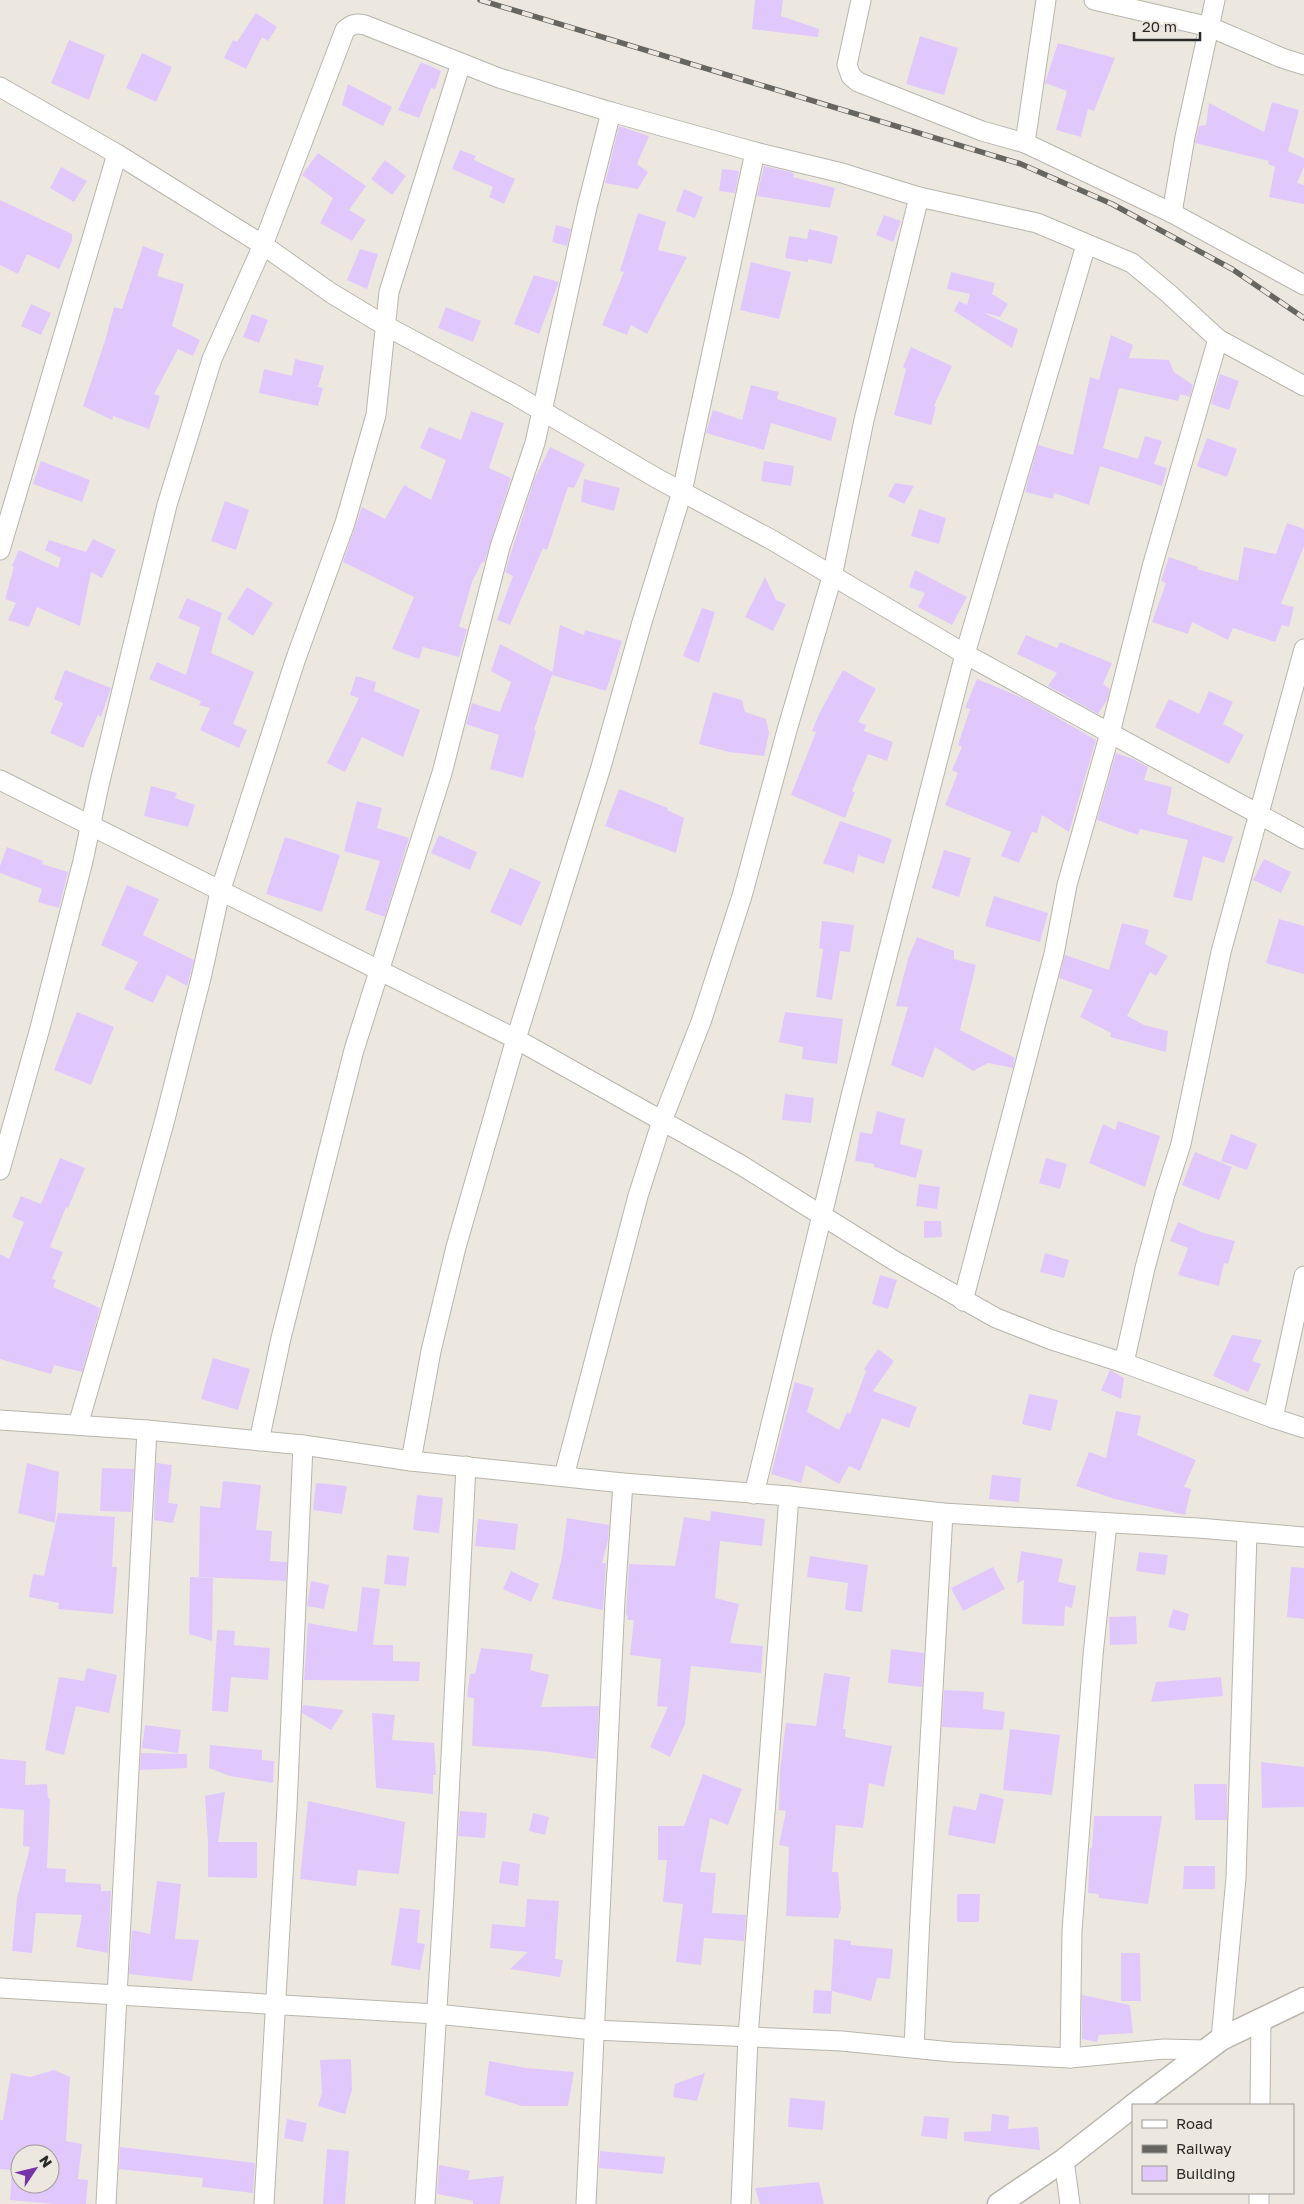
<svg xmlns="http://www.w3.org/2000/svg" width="1304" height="2204" viewBox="0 0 1304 2204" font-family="'Golos Text',sans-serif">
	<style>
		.building { fill: #e1c8fc; fill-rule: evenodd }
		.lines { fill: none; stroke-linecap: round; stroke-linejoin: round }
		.minor-casing { stroke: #b9b5ad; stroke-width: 21 }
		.tertiary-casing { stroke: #b9b5ad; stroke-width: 25 }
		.minor { stroke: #fff; stroke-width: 19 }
		.tertiary { stroke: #fff; stroke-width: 22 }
		.rail-casing { stroke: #676560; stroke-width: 5.5 }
		.rail { stroke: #ece8e0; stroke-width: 4; stroke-dasharray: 11; stroke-linecap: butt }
	</style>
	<rect width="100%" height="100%" fill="#ece8e0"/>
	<g class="building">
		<polygon points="755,0 783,0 781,16 819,29 818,37 752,29"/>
		<polygon points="256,13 277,27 268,41 262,37 246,69 224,58 233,40 237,42"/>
		<polygon points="920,36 958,48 944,95 906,84"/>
		<polygon points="69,40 105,55 89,100 51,83"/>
		<polygon points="1058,43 1115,58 1094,111 1088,109 1081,137 1056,130 1067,91 1045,83"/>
		<polygon points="142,53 172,67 156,102 126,88"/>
		<polygon points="421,62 441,71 435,89 431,88 419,118 398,110"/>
		<polygon points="348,84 392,107 383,126 342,105"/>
		<polygon points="1272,102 1299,110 1288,151 1304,158 1304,167 1297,183 1304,185 1304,204 1269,197 1275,167 1268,164 1269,161 1195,143 1199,126 1206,125 1209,103 1264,132"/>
		<polygon points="619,126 649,136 637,164 648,172 638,189 605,183"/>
		<polygon points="460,150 476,156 474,160 515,179 504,204 489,197 493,187 452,169"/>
		<polygon points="318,153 366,186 349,210 366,220 352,241 320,223 333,198 302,175"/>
		<polygon points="385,160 406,176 392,195 371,179"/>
		<polygon points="764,166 794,173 793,177 835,188 830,208 757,196"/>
		<polygon points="61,167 87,181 74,202 50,188"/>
		<polygon points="722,169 739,171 735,193 719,191"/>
		<polygon points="684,189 703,197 695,218 676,211"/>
		<polygon points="0,200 72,234 72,241 59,269 27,254 18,274 0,265"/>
		<polygon points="638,213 666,222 658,250 687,257 647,334 631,325 627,335 602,325 624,272 620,271"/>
		<polygon points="884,215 901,221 893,242 876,235"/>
		<polygon points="556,225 571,229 567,246 552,242"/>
		<polygon points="809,229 838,236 832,264 808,259 808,262 785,258 789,236 807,239"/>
		<polygon points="143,246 164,254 157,276 184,284 172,326 200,340 193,356 178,349 154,394 160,396 149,429 113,416 112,420 83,406 105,341 114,307 122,309"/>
		<polygon points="360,249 378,254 367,289 347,280"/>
		<polygon points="751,262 791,272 779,319 740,310"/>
		<polygon points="951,272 995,283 992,294 1008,304 1000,317 982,312 1018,329 1012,348 954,311 959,301 967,305 970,294 947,289"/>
		<polygon points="534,275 559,282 539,334 514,324"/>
		<polygon points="31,304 51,313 41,335 21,326"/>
		<polygon points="446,307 481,321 473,342 438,328"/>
		<polygon points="252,314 268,320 259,343 243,337"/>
		<polygon points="1111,335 1133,345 1129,358 1169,360 1174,372 1193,385 1190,397 1180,394 1178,401 1119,388 1103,448 1138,459 1145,436 1162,441 1154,464 1167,468 1162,486 1100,466 1089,505 1054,493 1053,499 1025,492 1038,445 1073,455 1090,377 1099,380"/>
		<polygon points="911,347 952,366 934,406 936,407 931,425 894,415 906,369 903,367"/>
		<polygon points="295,359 324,366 318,387 323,388 318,406 259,393 264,369 292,376"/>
		<polygon points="1220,374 1239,381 1229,410 1211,404"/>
		<polygon points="751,385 779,392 777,399 837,418 831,441 771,423 764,450 706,433 713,410 742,420"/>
		<polygon points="471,411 504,423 489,468 511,478 484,563 482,562 472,582 459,627 467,629 459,657 423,647 419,659 392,649 414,597 343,562 362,507 385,519 404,485 431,500 446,460 420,448 429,427 461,440"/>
		<polygon points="1207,438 1237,449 1227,477 1197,466"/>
		<polygon points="550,447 585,464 574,488 568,487 547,550 543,548 510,625 497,620 513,576 505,572 534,480"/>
		<polygon points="41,461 90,480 82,502 33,484"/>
		<polygon points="764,461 794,466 791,486 761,481"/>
		<polygon points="584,479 620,488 614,511 581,502"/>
		<polygon points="895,483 914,486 904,504 888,496"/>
		<polygon points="225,501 249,510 236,550 211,541"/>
		<polygon points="919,509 946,518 939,544 911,536"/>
		<polygon points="1287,523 1304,529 1304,546 1281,604 1294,607 1289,627 1282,625 1275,642 1233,628 1228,640 1192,622 1188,634 1152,622 1166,583 1161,581 1169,557 1198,567 1197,569 1238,581 1244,547 1276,554"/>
		<polygon points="93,539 116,550 102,578 91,572 80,626 37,607 29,627 8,620 16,603 5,599 14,567 12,566 19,550 58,568 61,558 45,550 49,540 86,552"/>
		<polygon points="915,570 967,597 952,625 918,607 925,593 909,587"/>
		<polygon points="765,577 776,600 786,604 773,631 745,617"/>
		<polygon points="247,587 273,603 253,636 227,619"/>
		<polygon points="187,598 222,613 211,653 254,672 233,724 247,730 239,748 200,730 210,708 199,705 201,701 149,679 157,662 186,675 200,627 178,618"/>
		<polygon points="702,608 715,612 699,663 683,656"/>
		<polygon points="560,625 584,635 585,630 622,641 606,691 552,675"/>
		<polygon points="1026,635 1057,648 1060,642 1112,663 1103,684 1110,689 1107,700 1098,714 1048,686 1057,673 1017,654"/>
		<polygon points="500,644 553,672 534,730 536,731 523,778 490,769 499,735 466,724 472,703 500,712 511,682 491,671"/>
		<polygon points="65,670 111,688 101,717 98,715 83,748 50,733 63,703 54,699"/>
		<polygon points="843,670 876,689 858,722 866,725 864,731 893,742 887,761 868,754 852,791 855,792 845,818 791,795 816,732 812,731 820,712"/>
		<polygon points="356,676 376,682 374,691 420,710 403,757 362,737 345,772 327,763 359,698 350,695"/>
		<polygon points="977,679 1025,699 1096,740 1069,832 1042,815 1037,833 1032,832 1019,863 1001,856 1011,832 945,805 958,773 952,770 962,747 958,745 970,709 965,708"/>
		<polygon points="1209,691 1233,702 1223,724 1244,735 1229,764 1155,727 1169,699 1199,714"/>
		<polygon points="713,692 742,700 745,712 766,719 769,733 764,756 729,752 699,744"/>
		<polygon points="1116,753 1133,759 1148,767 1144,780 1172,787 1167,814 1233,837 1224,863 1203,856 1192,901 1173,897 1188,840 1140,829 1138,835 1097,820"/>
		<polygon points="151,786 177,793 175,798 195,805 188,827 144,816"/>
		<polygon points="619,789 668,808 667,810 684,818 676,853 605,826"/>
		<polygon points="357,801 382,808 377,828 409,838 385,917 365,910 380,861 344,851"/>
		<polygon points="840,821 892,839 884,864 858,855 854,873 823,863"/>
		<polygon points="439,835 477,852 470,870 431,853"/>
		<polygon points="285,837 340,855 322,912 266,894"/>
		<polygon points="7,847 43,861 42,864 68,872 59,908 38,902 42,889 0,873 0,866"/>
		<polygon points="944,850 971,858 959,897 932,888"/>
		<polygon points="1264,859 1291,872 1281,893 1253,880"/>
		<polygon points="510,868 541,882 521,926 490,912"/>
		<polygon points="127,885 159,899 143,935 194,960 187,986 167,975 153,1003 124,989 138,962 101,945"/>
		<polygon points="994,896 1048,913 1040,942 985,926"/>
		<polygon points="1279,919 1304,926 1304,974 1266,963"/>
		<polygon points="822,921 854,925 850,952 840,951 832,1000 816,997 823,949 819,948"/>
		<polygon points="1122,923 1149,930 1145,944 1168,956 1156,976 1150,972 1127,1016 1144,1025 1168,1031 1166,1052 1110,1037 1111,1033 1080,1017 1093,990 1059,978 1065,955 1109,970"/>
		<polygon points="917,937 954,951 954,959 976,965 960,1030 1015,1058 1013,1068 988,1063 973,1071 935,1047 923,1078 891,1065 908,1007 896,1006 908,959"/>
		<polygon points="77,1012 114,1027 91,1085 54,1070"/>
		<polygon points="785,1012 843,1019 837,1064 802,1059 803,1047 779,1042"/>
		<polygon points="785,1094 814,1098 811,1123 782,1120"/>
		<polygon points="877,1111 905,1119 900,1144 923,1150 916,1178 874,1167 874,1164 855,1161 860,1132 872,1134"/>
		<polygon points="1118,1121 1160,1136 1145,1187 1089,1163 1103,1124 1115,1130"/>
		<polygon points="1231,1134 1257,1144 1247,1170 1221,1161"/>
		<polygon points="1195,1152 1232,1167 1219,1200 1182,1185"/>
		<polygon points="60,1158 85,1168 68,1208 66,1207 50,1247 63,1252 52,1279 56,1280 53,1287 100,1308 82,1372 54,1365 51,1374 0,1359 0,1254 9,1259 24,1222 12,1217 21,1196 41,1204"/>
		<polygon points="1046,1158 1067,1164 1060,1189 1039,1183"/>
		<polygon points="919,1184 940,1187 937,1209 916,1206"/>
		<polygon points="924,1221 941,1221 942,1237 924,1238"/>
		<polygon points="1178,1222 1204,1233 1235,1241 1228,1264 1224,1263 1219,1286 1178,1275 1188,1248 1170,1241"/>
		<polygon points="1045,1253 1069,1260 1064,1278 1040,1272"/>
		<polygon points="880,1275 897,1280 888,1309 872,1304"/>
		<polygon points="1232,1335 1262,1340 1252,1361 1261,1364 1248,1392 1213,1376"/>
		<polygon points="878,1349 894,1361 873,1391 917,1407 909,1428 882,1418 860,1471 849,1466 839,1484 806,1465 801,1483 771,1474 795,1382 814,1388 807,1412 839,1430 847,1412 850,1414 866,1371 864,1369"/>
		<polygon points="213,1358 250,1369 238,1410 201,1399"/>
		<polygon points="1110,1370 1124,1378 1121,1399 1101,1390"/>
		<polygon points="1029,1394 1058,1400 1051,1431 1022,1424"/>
		<polygon points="1116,1411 1141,1416 1137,1435 1196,1460 1184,1487 1191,1489 1185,1515 1115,1499 1076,1486 1089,1452 1106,1458"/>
		<polygon points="27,1463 59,1472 55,1523 18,1513"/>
		<polygon points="156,1463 172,1465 168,1503 178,1504 173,1523 154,1520"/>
		<polygon points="102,1468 134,1469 131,1512 100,1511"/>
		<polygon points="992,1475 1021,1478 1019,1502 989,1499"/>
		<polygon points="223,1481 261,1485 256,1530 272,1531 270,1561 287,1562 286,1581 199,1577 200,1506 220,1508"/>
		<polygon points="316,1483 347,1486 342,1514 313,1510"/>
		<polygon points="417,1495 443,1498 439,1533 413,1530"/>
		<polygon points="711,1511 765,1519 762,1546 720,1541 715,1598 739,1604 730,1643 763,1646 761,1673 691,1666 685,1724 670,1757 650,1747 668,1707 657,1706 661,1659 630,1655 634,1620 627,1620 628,1616 626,1615 629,1564 675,1566 684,1517 710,1521"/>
		<polygon points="58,1513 115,1517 112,1567 117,1567 113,1614 58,1609 59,1603 29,1597 33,1574 44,1576"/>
		<polygon points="567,1518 609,1525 608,1540 602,1563 606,1563 603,1610 552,1599 562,1557"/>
		<polygon points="478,1519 518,1524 515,1550 475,1546"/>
		<polygon points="1021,1551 1063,1559 1058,1582 1076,1586 1072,1608 1065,1606 1064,1626 1022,1624 1024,1580 1017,1583"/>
		<polygon points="1139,1552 1168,1555 1165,1575 1136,1571"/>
		<polygon points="387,1555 409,1557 406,1586 384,1584"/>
		<polygon points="810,1556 868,1565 862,1612 845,1610 848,1583 807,1577"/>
		<polygon points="993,1567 1005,1589 963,1611 951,1588"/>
		<polygon points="1291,1567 1304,1568 1304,1619 1287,1617"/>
		<polygon points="511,1571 539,1584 531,1602 503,1589"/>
		<polygon points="190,1577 213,1578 212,1641 189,1634"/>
		<polygon points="311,1581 329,1585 324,1609 307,1606"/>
		<polygon points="362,1587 380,1589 373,1645 393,1645 393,1661 420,1662 419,1681 304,1680 308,1623 357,1632"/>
		<polygon points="1173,1609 1189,1614 1185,1631 1168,1627"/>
		<polygon points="1136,1616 1137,1644 1110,1645 1109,1617"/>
		<polygon points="217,1630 235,1631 234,1645 270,1648 268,1680 231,1677 228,1712 212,1711"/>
		<polygon points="481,1648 533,1654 530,1670 549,1675 541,1707 599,1706 596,1759 542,1751 472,1746 474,1698 467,1697 470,1674 475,1674"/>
		<polygon points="891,1649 924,1653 922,1687 888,1683"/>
		<polygon points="87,1668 117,1675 109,1713 76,1706 64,1755 45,1750 59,1677 84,1681"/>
		<polygon points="824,1673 850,1677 843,1729 846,1729 845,1737 892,1746 884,1787 869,1783 863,1828 836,1825 832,1872 838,1872 841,1909 838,1918 786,1916 789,1847 779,1845 786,1811 779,1810 780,1770 786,1723 816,1726"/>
		<polygon points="1221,1677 1223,1696 1151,1702 1156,1682"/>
		<polygon points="944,1690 984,1692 983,1709 1005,1712 1003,1730 942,1727"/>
		<polygon points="303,1705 344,1710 331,1730 302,1713"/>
		<polygon points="372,1713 395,1715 392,1740 434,1743 436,1775 433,1775 433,1794 376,1788"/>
		<polygon points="145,1725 181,1730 178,1753 142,1748"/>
		<polygon points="1010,1729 1060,1735 1052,1795 1003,1790"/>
		<polygon points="210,1745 262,1750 262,1760 274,1761 273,1783 230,1776 209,1768"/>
		<polygon points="141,1753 187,1754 187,1768 140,1770"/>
		<polygon points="0,1759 26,1761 25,1785 47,1784 48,1798 50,1799 47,1868 66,1869 65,1882 101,1884 101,1891 111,1891 108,1953 76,1947 82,1915 36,1913 32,1953 12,1951 17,1898 30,1847 23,1846 24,1810 0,1808"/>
		<polygon points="1261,1762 1304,1767 1304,1807 1262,1808"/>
		<polygon points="703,1774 742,1789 728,1825 710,1818 700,1872 716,1873 712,1913 746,1915 744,1941 704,1938 701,1965 676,1962 683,1904 663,1902 667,1860 658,1860 658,1826 684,1826"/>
		<polygon points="1194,1784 1227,1784 1227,1820 1195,1820"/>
		<polygon points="225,1792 218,1842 257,1842 257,1878 208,1877 208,1842 205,1796"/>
		<polygon points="980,1793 1004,1799 995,1844 948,1835 953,1806 976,1810"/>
		<polygon points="308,1801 405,1822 399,1874 358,1870 356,1886 300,1879"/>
		<polygon points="460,1811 487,1813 485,1838 458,1836"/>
		<polygon points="533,1813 549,1817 545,1835 529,1831"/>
		<polygon points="1094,1816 1162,1816 1148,1904 1099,1898 1099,1894 1088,1893 1090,1848 1092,1848"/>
		<polygon points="502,1861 520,1864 518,1886 499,1883"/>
		<polygon points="1184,1866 1215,1866 1215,1889 1183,1889"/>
		<polygon points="157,1881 181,1884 175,1939 199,1940 192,1981 129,1974 132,1930 150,1934"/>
		<polygon points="957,1894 980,1894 979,1922 957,1922"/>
		<polygon points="527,1899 559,1901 555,1959 563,1960 560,1977 510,1969 528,1952 490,1948 492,1924 525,1927"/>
		<polygon points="400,1908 420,1910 417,1943 425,1944 420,1970 391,1965"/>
		<polygon points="834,1939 851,1941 851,1945 893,1949 890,1979 877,1978 871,2001 832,1991 831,2014 813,2013 814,1990 831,1991"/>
		<polygon points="1121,1953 1140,1953 1141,2001 1121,2001"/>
		<polygon points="1082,1995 1130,2005 1133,2033 1099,2035 1097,2042 1082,2039"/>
		<polygon points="351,2059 352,2090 345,2114 318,2106 322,2093 320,2060"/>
		<polygon points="489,2061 526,2068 574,2072 568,2106 522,2106 485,2095"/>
		<path d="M54 2070 70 2077 66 2141 82 2144 78 2179 88 2180 86 2204H54L10 2200 12 2170 0 2169V2120H3L11 2073 30 2077ZM20 2154H50V2184H20Z"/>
		<polygon points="705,2073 697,2101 673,2097 675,2084"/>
		<polygon points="790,2098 825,2101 823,2130 788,2127"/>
		<polygon points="992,2114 1009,2116 1008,2129 1038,2127 1040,2150 964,2141 964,2132 991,2131"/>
		<polygon points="924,2116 949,2118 947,2139 921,2136"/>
		<polygon points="287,2119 307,2123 303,2142 284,2138"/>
		<polygon points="120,2147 255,2163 253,2193 202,2187 203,2178 119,2169"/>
		<polygon points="327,2149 349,2151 345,2204 323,2204"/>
		<polygon points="600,2151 665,2157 663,2174 599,2168"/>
		<polygon points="439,2165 470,2171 468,2180 504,2176 500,2204 473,2204 473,2201 437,2194"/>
		<polygon points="819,2182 824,2204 760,2204 755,2188"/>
	</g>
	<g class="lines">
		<defs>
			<g id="minor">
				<polyline points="861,0 847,65 851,76 858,82 982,131 1025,143 1172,213 1304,285"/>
				<polyline points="1094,0 1210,27 1282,58 1304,65"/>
				<polyline points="0,87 117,154 263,245 331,293 384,325 515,395 658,479 772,540 965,654 1304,839"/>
				<polyline points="1025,143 1046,0"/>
				<polyline points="1172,213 1185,137 1215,0"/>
				<polyline points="0,550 117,154"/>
				<polyline points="0,780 516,1039 741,1165 895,1261 996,1318 1052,1340 1124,1363 1273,1418 1304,1428"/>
				<path d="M0 1170 40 1028 83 861 99 785 167 505 212 359 263 245 345 30C352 24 356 23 365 25L499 78 611 112 755 152 842 173 919 197 1037 223 1132 263 1168 293 1218 339 1304 386"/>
				<polyline points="963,1301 1054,954 1067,885 1110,733 1152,567 1218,339"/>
				<polyline points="1124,1363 1145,1268 1165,1194 1181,1144 1221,952 1304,649"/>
				<polyline points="1273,1418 1304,1276"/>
				<polyline points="0,1420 147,1430 303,1445 411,1461 623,1483 789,1496 943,1513 1198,1528 1304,1537"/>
				<polyline points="78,1425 123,1270 164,1123 201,978 220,892 295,661 345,523 376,415 389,292 461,63"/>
				<polyline points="259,1441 281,1338 354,1050 442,773 500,547 535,443 587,207 611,112"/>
				<polyline points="411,1461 431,1351 456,1247 516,1039 601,767 642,622 682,492 755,152"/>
				<polyline points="564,1476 638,1196 662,1121 701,1022 742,896 787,730 832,577 864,420 919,197"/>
				<polyline points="754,1494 852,1092 965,654 1086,245"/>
				<polyline points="0,1988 436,2014 594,2030 842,2041 952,2052 1070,2058 1164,2049 1205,2050"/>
				<polyline points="1221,2039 1236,1878 1247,1533"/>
				<polyline points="914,2048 920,1917 943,1513"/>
				<polyline points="1070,2058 1072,1931 1093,1655 1107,1523"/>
				<polyline points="1260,2105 1261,2019"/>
				<polyline points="1064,2160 1070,2204"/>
				<polyline points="106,2204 147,1430"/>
				<polyline points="264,2204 287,1807 303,1445"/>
				<polyline points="425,2204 444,1894 466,1466"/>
				<polyline points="586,2204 615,1600 623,1483"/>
				<polyline points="741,2204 748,2037 789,1496"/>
				<polyline points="1259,2204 1259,2193"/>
			</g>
			<g id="tertiary">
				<polyline points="1134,2105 1221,2039 1304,1999"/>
				<polyline points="999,2204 1064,2160 1133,2106"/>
			</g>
		</defs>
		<use href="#minor" class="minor-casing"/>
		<use href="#tertiary" class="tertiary-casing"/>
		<use href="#minor" class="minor"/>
		<use href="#tertiary" class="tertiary"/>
		<defs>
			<polyline id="rail" points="480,0 1021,164 1112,204 1232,269 1304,318"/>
		</defs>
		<use href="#rail" class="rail-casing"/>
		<use href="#rail" class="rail"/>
	</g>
	<rect x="1132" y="2104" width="162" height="90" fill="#ece8e0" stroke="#9e9c95"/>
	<rect x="1142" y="2120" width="25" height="8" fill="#ffffff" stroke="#9e9c95"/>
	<text x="1176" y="2129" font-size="15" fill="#2a2925">Road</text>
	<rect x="1142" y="2145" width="25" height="8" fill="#676560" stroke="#9e9c95"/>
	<text x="1176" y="2154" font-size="15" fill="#2a2925">Railway</text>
	<rect x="1142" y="2166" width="25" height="15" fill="#e1c8fc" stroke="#9e9c95"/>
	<text x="1176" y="2179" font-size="15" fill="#2a2925">Building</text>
	<g transform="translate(35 2169) rotate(55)"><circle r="24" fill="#ece8e0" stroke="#9e9c95"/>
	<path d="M0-4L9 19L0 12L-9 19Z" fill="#7634a9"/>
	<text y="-8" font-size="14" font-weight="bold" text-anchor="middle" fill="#2a2925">N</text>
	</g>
	<path d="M1134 32v8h66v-8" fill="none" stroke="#2a2925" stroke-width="2.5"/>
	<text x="1142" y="32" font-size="15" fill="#2a2925" stroke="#ece8e0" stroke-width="4" paint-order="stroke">20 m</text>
</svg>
